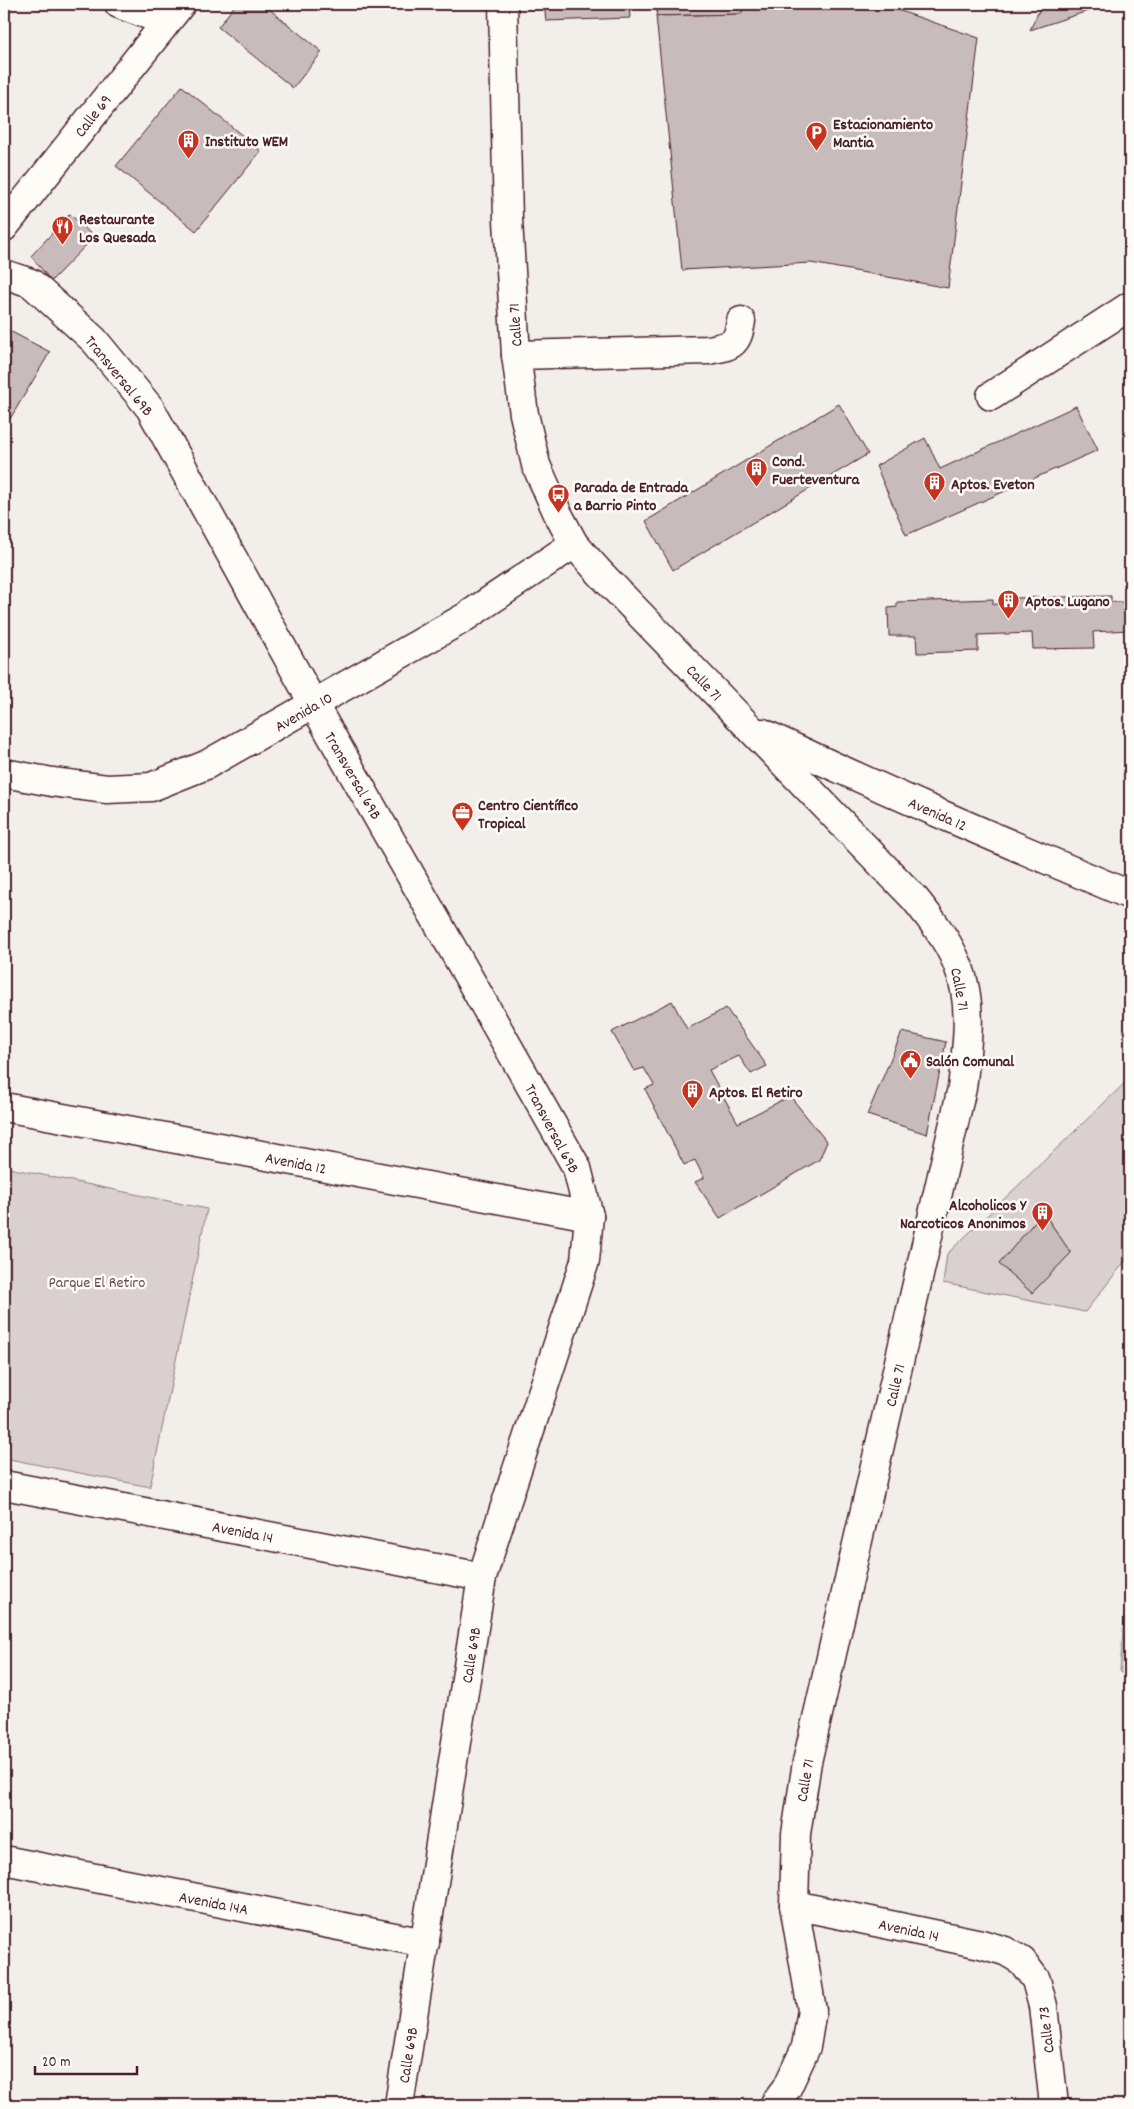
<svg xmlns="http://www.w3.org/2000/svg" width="1134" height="2109" viewBox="0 0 1134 2109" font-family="Dekko,sans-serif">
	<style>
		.green { fill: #d9d0cf; stroke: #92787d }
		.building { fill: #c8bbbb; stroke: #4a1f2b }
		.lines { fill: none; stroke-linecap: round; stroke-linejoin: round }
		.minor-casing { stroke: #4a1f2b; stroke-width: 31 }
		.minor { stroke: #fdfcf7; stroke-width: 28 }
		.labels { text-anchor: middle; stroke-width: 5; stroke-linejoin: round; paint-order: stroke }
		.street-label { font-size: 16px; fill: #4a1f2b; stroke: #fdfcf7 }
		.poi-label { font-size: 16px; font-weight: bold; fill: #4a1f2b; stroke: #fdfcf7; text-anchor: start }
		.park-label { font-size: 16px; fill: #6e4b54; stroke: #fdfcf7 }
	</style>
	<rect width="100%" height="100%" fill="#f2efeb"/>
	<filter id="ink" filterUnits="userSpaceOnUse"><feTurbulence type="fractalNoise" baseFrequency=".02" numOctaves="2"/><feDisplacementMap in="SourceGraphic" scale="10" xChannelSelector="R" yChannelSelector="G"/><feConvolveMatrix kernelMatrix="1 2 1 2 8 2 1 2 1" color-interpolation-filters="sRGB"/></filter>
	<g filter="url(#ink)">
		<g class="green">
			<polygon points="1130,1078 1130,1255 1085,1312 943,1283 947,1254"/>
			<polygon points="4,1167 207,1209 150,1487 4,1458"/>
			<polygon points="1130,1561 1130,1682 1120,1671 1128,1567"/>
		</g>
		<g class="building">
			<polygon points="236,4 263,4 322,52 293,88 218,27"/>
			<polygon points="544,4 629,4 630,18 546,21"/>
			<polygon points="658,4 745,4 741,14 656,16"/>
			<polygon points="745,4 880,4 979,38 948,288 811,263 682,270 656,16 741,14"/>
			<polygon points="1042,4 1109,4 1030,30"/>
			<polygon points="182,86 261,151 196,231 116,166"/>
			<polygon points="70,214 94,237 51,281 31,256"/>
			<polygon points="4,328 50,352 4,429"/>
			<polygon points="839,404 868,454 673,570 646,521"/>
			<polygon points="1076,406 1098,450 906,535 876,466 925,438 940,469"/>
			<polygon points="1111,596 1111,602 1130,602 1130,630 1093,632 1094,648 1033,649 1032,633 978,635 978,651 917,653 916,636 889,636 888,608 897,607 897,602 993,599 993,604 1014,604 1014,598"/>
			<polygon points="672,1001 687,1029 726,1008 767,1066 751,1074 739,1056 709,1070 738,1123 790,1096 827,1142 819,1160 720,1218 695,1182 704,1178 695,1160 684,1165 645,1089 654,1085 644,1068 634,1071 612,1032"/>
			<polygon points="902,1032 946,1042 927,1134 867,1115"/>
			<polygon points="1043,1212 1071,1253 1032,1293 999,1264"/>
		</g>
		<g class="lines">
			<defs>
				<g id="minor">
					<polyline points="119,4 165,21"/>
					<path d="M503 4 508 220 516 355 524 414 536 465 558 514 574 544 600 573 915 899C931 919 947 939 957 963 974 1002 967 1047 962 1088L807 1762 796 1834 794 1905 812 2010 806 2047 787 2088 774 2105"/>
					<polyline points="4,227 181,4"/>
					<polyline points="4,274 31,283 94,340 150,408 314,705 577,1168 589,1216 585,1261 482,1577 399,2105"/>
					<path d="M516 355 709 350C732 345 737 346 741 321"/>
					<polyline points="991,396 1130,306"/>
					<path d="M763 733C884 791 1007 843 1130 895"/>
					<polyline points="4,773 52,782 107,789 151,787 206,765 464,618 574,544"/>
					<polyline points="4,1107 589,1216"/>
					<polyline points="4,1485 482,1577"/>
					<polyline points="4,1860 425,1943"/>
					<polyline points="794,1905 981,1944 1005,1951 1022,1961 1036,1980 1043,2006 1054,2105"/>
				</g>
			</defs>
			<use href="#minor" class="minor-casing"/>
			<use href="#minor" class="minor"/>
		</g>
	</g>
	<defs>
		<symbol id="parking-pin" viewBox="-11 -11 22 30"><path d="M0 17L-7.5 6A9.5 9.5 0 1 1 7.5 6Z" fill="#c8321e" stroke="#fdfcf7"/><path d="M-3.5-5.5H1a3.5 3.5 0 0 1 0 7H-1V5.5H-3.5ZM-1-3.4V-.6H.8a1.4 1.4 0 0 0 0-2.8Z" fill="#fff"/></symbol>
		<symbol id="building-pin" viewBox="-11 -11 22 30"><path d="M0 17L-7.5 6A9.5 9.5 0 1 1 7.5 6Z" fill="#c8321e" stroke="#fdfcf7"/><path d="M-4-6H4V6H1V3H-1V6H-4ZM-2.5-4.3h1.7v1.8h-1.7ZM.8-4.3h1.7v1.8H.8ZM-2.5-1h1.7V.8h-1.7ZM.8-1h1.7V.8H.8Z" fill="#fff"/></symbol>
		<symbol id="restaurant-pin" viewBox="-11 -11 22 30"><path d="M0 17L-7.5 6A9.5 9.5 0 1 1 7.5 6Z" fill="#c8321e" stroke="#fdfcf7"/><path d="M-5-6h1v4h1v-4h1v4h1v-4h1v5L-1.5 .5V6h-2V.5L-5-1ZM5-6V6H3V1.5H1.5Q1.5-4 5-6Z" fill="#fff"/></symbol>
		<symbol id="bus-pin" viewBox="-11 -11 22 30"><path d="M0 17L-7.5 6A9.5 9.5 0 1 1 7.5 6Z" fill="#c8321e" stroke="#fdfcf7"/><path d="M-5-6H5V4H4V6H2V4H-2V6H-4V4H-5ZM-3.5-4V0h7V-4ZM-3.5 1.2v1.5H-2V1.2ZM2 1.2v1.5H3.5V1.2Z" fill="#fff"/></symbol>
		<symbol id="office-pin" viewBox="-11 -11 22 30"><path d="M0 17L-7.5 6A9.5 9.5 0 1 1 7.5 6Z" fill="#c8321e" stroke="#fdfcf7"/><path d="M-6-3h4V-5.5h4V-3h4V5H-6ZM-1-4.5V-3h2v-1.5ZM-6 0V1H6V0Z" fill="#fff"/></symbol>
		<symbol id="civic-pin" viewBox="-11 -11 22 30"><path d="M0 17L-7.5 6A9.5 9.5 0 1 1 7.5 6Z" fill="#c8321e" stroke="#fdfcf7"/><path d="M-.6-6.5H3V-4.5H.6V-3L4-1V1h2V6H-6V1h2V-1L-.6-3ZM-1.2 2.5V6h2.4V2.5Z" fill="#fff"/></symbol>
	</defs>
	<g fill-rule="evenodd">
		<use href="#parking-pin" x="804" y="120" width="25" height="34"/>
		<use href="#building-pin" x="176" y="128" width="25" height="34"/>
		<use href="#restaurant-pin" x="50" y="214" width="25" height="34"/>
		<use href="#building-pin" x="744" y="456" width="25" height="34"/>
		<use href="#building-pin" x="922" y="470" width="25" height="34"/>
		<use href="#bus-pin" x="546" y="482" width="25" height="34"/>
		<use href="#building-pin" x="996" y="588" width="25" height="34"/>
		<use href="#office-pin" x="450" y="800" width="25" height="34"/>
		<use href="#civic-pin" x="898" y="1048" width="25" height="34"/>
		<use href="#building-pin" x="680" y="1078" width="25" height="34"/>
		<use href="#building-pin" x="1030" y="1200" width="25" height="34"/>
	</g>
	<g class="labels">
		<g class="street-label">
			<text transform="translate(92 115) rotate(-52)" y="6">Calle 69</text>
			<text transform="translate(514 325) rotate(-94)" y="6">Calle 71</text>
			<text transform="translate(120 375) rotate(51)" y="6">Transversal 69B</text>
			<text transform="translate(705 682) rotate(46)" y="6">Calle 71</text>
			<text transform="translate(303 711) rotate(-30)" y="6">Avenida 10</text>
			<text transform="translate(354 775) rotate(60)" y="6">Transversal 69B</text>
			<text transform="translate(938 813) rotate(24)" y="6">Avenida 12</text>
			<text transform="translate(961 989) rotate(79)" y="6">Calle 71</text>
			<text transform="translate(553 1128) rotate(62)" y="6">Transversal 69B</text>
			<text transform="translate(296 1162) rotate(11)" y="6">Avenida 12</text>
			<text transform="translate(894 1385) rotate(-77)" y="6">Calle 71</text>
			<text transform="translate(243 1531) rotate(11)" y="6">Avenida 14</text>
			<text transform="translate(470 1655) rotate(-81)" y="6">Calle 69B</text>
			<text transform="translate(804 1780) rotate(-80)" y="6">Calle 71</text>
			<text transform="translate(214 1902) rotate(11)" y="6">Avenida 14A</text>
			<text transform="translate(909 1929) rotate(12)" y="6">Avenida 14</text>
			<text transform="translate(1045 2030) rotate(-97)" y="6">Calle 73</text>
			<text transform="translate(407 2055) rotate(-81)" y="6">Calle 69B</text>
		</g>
		<g class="poi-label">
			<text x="833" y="129">Estacionamiento<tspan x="833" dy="18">Mantia</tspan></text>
			<text x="205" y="146">Instituto WEM</text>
			<text x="79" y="224">Restaurante<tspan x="79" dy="18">Los Quesada</tspan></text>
			<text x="772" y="466">Cond.<tspan x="772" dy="18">Fuerteventura</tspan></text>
			<text x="951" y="489">Aptos. Eveton</text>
			<text x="574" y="492">Parada de Entrada<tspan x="574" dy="18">a Barrio Pinto</tspan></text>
			<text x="1025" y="606">Aptos. Lugano</text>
			<text x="478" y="810">Centro Científico<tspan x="478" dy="18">Tropical</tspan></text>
			<text x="926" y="1066">Salón Comunal</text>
			<text x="709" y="1097">Aptos. El Retiro</text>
			<text x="1026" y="1210" text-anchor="end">Alcoholicos Y<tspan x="1026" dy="18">Narcoticos Anonimos</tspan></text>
		</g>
		<g class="park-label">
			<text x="97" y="1287">Parque El Retiro</text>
		</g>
	</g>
	<rect width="1134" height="2109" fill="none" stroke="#fdfcf7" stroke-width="20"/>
	<rect x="10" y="10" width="1114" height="2089" fill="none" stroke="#4a1f2b" stroke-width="2" filter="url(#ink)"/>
	<path d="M35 2066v8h102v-8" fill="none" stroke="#4a1f2b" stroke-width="2.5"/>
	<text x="42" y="2066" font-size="15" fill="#4a1f2b" stroke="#fdfcf7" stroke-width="4" paint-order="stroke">20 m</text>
</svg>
